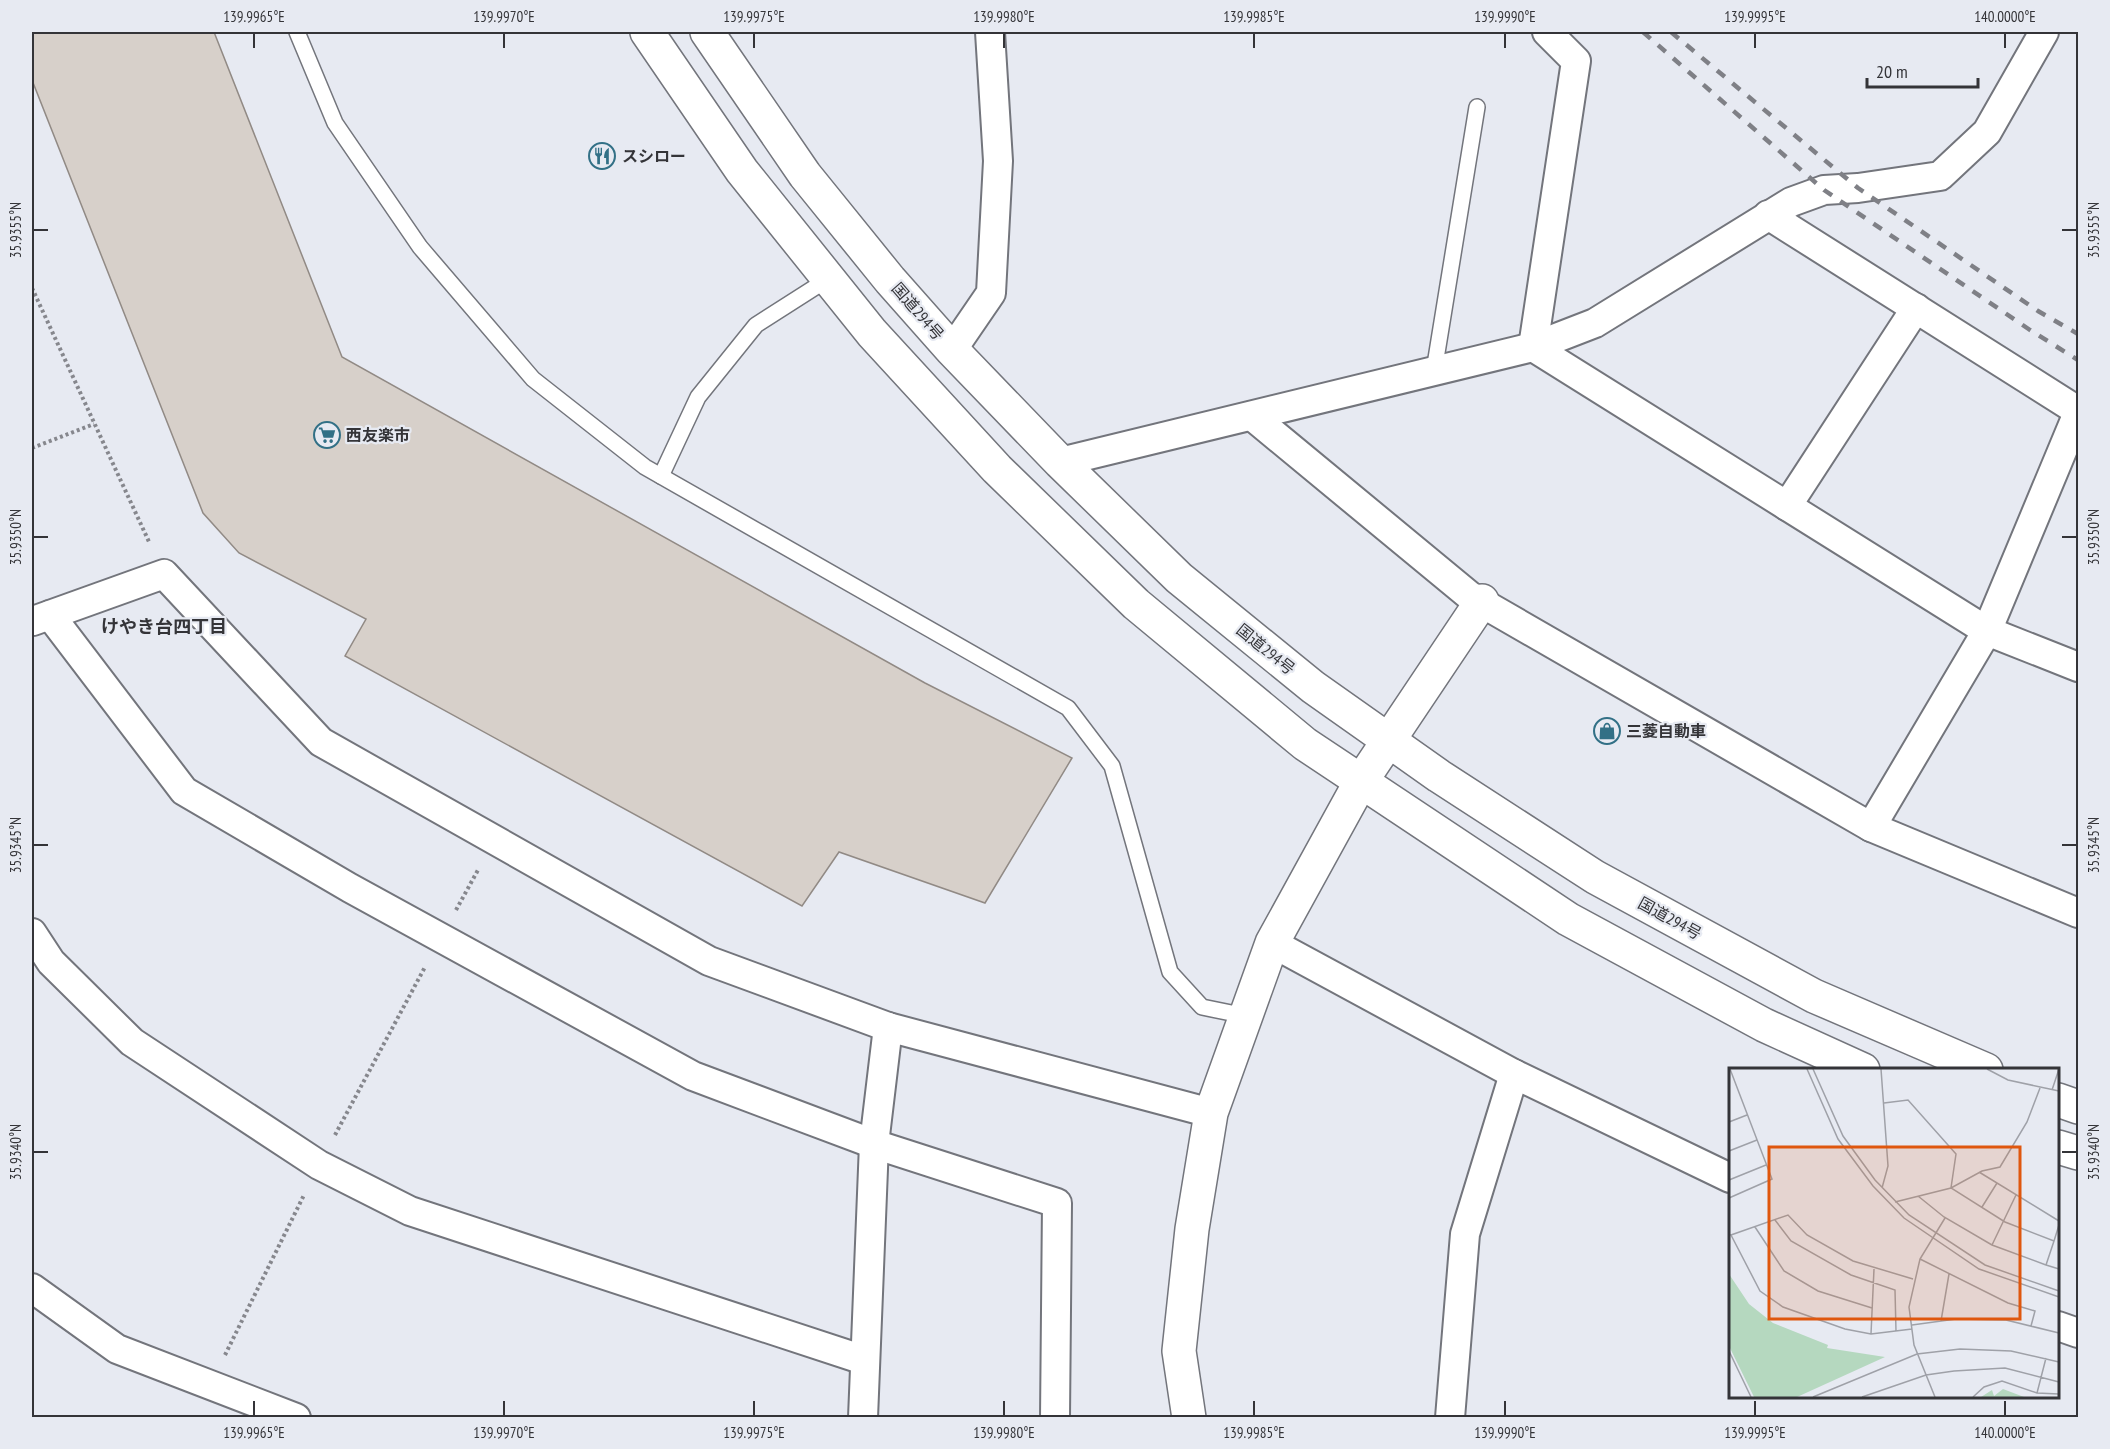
<svg xmlns="http://www.w3.org/2000/svg" width="2110" height="1449" viewBox="0 0 2110 1449" font-family="'PT Sans Narrow','Noto Sans JP',sans-serif">
	<style>
		.building { fill: #d7d0ca; stroke: #918a85; stroke-width: 1.5 }
		.lines { fill: none; stroke-linecap: round; stroke-linejoin: round }
		.lane-casing { stroke: #73757c; stroke-width: 18 }
		.street-casing { stroke: #73757c; stroke-width: 32 }
		.secondary-casing { stroke: #73757c; stroke-width: 36 }
		.highway-casing { stroke: #73757c; stroke-width: 36 }
		.path { stroke: #86878d; stroke-width: 4; stroke-dasharray: 3 3; stroke-linecap: butt }
		.lane { stroke: #fff; stroke-width: 15 }
		.street { stroke: #fff; stroke-width: 28 }
		.secondary { stroke: #fff; stroke-width: 33 }
		.highway { stroke: #fff; stroke-width: 33 }
		.rail { stroke: #7f8086; stroke-width: 4.5; stroke-dasharray: 10 10; stroke-linecap: butt }
		.ticks { fill: none; stroke: #343438; stroke-width: 2 }
		.labels { text-anchor: middle; stroke-width: 4.5; stroke-linejoin: round; paint-order: stroke }
		.poi-label { font-size: 16px; font-weight: bold; fill: #343438; stroke: #e7eaf2; text-anchor: start }
		.street-label { font-size: 16px; fill: #343438; stroke: #e7eaf2 }
		.neighbourhood-label { font-size: 18px; font-weight: bold; fill: #343438; stroke: #e7eaf2 }
		.inset-road { fill: none; stroke: #9fa1a8; stroke-width: 1.5 }
		.view { fill: #df570e; fill-opacity: 0.15; stroke: #df570e; stroke-width: 3 }
		.inset-edge { fill: none; stroke: #343438; stroke-width: 3 }
		.neatline { fill: none; stroke: #343438; stroke-width: 2 }
		.ticks-label { font-size: 15px; text-anchor: middle; fill: #343438 }
	</style>
	<rect width="100%" height="100%" fill="#e7eaf2"/>
	<polygon class="building" points="32,32 214,32 342,357 925,683 1072,758 985,903 839,852 802,906 345,656 366,619 239,553 203,513 32,80"/>
	<g class="lines">
		<defs>
			<g id="lane">
				<polyline points="297,32 335,123 420,247 533,379 645,467 1068,708 1112,766 1170,972 1202,1007 1246,1016"/>
				<polyline points="1434,371 1477,107"/>
				<polyline points="661,476 698,397 756,325 828,279"/>
			</g>
			<g id="street">
				<polyline points="1547,32 1576,61 1533,347 1987,631 2078,667"/>
				<polyline points="1768,215 2078,411"/>
				<polyline points="952,350 991,293 998,161 990,32"/>
				<polyline points="1252,416 1470,596 1871,827 2078,913"/>
				<polyline points="1060,462 1533,347 1595,323 1791,202 1824,190 1858,188 1940,176 1987,132 2044,32"/>
				<polyline points="1787,506 1916,308"/>
				<polyline points="50,615 184,791 350,888 693,1076 874,1144 1057,1203 1055,1418"/>
				<polyline points="33,621 164,574 321,742 709,961 888,1027 1211,1113"/>
				<polyline points="1871,827 1987,631 2078,413"/>
				<polyline points="32,933 51,962 132,1042 319,1165 410,1211 864,1360"/>
				<polyline points="1272,943 1514,1074 1730,1178"/>
				<polyline points="32,1288 117,1349 296,1418"/>
				<polyline points="2058,1326 2078,1333"/>
				<polyline points="863,1418 874,1144 888,1027"/>
				<polyline points="1450,1418 1465,1234 1514,1074"/>
			</g>
			<polyline id="secondary" points="1189,1418 1179,1351 1192,1229 1211,1113 1272,943 1360,783 1482,601"/>
			<g id="highway">
				<polyline points="647,32 742,171 872,333 997,469 1136,604 1305,744 1568,919 1764,1025 1863,1070"/>
				<polyline points="707,32 805,175 890,280 952,350 1060,462 1179,578 1313,687 1439,776 1595,877 1814,996 1986,1070"/>
				<polyline points="2058,1100 2078,1107"/>
				<polyline points="2058,1147 2078,1153"/>
			</g>
		</defs>
		<use href="#lane" class="lane-casing"/>
		<use href="#street" class="street-casing"/>
		<use href="#secondary" class="secondary-casing"/>
		<use href="#highway" class="highway-casing"/>
		<g class="path">
			<polyline points="32,288 150,544"/>
			<polyline points="32,448 94,424"/>
			<polyline points="456,910 478,870"/>
			<polyline points="335,1135 425,967"/>
			<polyline points="225,1355 304,1195"/>
		</g>
		<use href="#lane" class="lane"/>
		<use href="#street" class="street"/>
		<use href="#secondary" class="secondary"/>
		<use href="#highway" class="highway"/>
		<g class="rail">
			<polyline points="1643,32 1824,190 2030,330 2078,360"/>
			<polyline points="1671,32 1858,188 2038,311 2078,334"/>
		</g>
	</g>
	<path class="ticks" d="M254 33V48M504 33V48M754 33V48M1004 33V48M1254 33V48M1505 33V48M1755 33V48M2005 33V48M33 230H48M2062 230H2077M33 537H48M2062 537H2077M33 845H48M2062 845H2077M33 1152H48M2062 1152H2077M254 1401V1416M504 1401V1416M754 1401V1416M1004 1401V1416M1254 1401V1416M1505 1401V1416M1755 1401V1416M2005 1401V1416"/>
	<defs>
		<symbol id="restaurant-ring" viewBox="-11 -11 22 22"><circle r="9.5" fill="#e7eaf2" stroke="#327086" stroke-width="1.5"/><path d="M-5-6h1v4h1v-4h1v4h1v-4h1v5L-1.5 .5V6h-2V.5L-5-1ZM5-6V6H3V1.5H1.5Q1.5-4 5-6Z" fill="#327086"/></symbol>
		<symbol id="supermarket-ring" viewBox="-11 -11 22 22"><circle r="9.5" fill="#e7eaf2" stroke="#327086" stroke-width="1.5"/><path d="M-6-5.5h2.5l.6 2H6L4.5 2H-2.5L-4.4-4H-6ZM-1.5 3.2a1.3 1.3 0 1 0 .1 0ZM3 3.2a1.3 1.3 0 1 0 .1 0Z" fill="#327086"/></symbol>
		<symbol id="shop-ring" viewBox="-11 -11 22 22"><circle r="9.5" fill="#e7eaf2" stroke="#327086" stroke-width="1.5"/><path d="M-5-2.5h2.3a2.7 3.5 0 0 1 5.4 0H5L5.5 6h-11ZM-1.5-2.5h3a1.5 2.3 0 0 0-3 0Z" fill="#327086"/></symbol>
	</defs>
	<g fill-rule="evenodd">
		<use href="#restaurant-ring" x="587" y="141" width="30" height="30"/>
		<use href="#supermarket-ring" x="312" y="420" width="30" height="30"/>
		<use href="#shop-ring" x="1592" y="716" width="30" height="30"/>
	</g>
	<g class="labels">
		<g class="poi-label">
			<text x="622" y="162">スシロー</text>
			<text x="346" y="441">西友楽市</text>
			<text x="1626" y="737">三菱自動車</text>
		</g>
		<g class="street-label">
			<text transform="translate(918 311) rotate(49)" y="6">国道294号</text>
			<text transform="translate(1266 649) rotate(39)" y="6">国道294号</text>
			<text transform="translate(1670 918) rotate(29)" y="6">国道294号</text>
		</g>
		<g class="neighbourhood-label">
			<text x="164" y="633">けやき台四丁目</text>
		</g>
	</g>
	<g transform="translate(1729 1068)">
		<rect width="330" height="330" fill="#e7eaf2"/>
		<path d="M0 206 20 236 44 255 99 277 98 280 156 289 68 329H25L0 278ZM274 321 295 329H252L263 322 265 328Z" fill="#b5d8bf"/>
		<path class="inset-road" d="M78 1 109 71 144 118 175 150 250 201 330 229M84 1 114 68 146 112 180 147 256 197 330 223M152 1 159 98 153 120M258 1 279 12 330 23M323 22 330 1M155 35 179 32 227 86 222 120 276 154 325 173 330 157M0 54 18 47M0 83 28 72M250 104 330 153M0 112 37 97M189 128 215 149 263 177 317 197M0 130 43 111 1 1M166 134 222 120 253 103 271 99 298 54 311 20M253 139 268 115M46 152 62 173 122 207 166 222 167 263M26 159 55 203 89 223 143 240M325 173 317 197 330 201M263 177 287 127M191 191 279 235 306 243 302 258M212 253 220 206M183 257 227 251 277 252 330 265M183 261 142 266 116 261 54 239 31 223 2 167 59 147 78 167 124 193 184 211M142 266 145 201M0 283 22 329M308 325 317 290M84 329 188 286 231 281 282 283 330 294M133 329 197 307 225 303 276 300 330 314M206 329 185 277 180 239 191 191 216 150M244 329 255 319 273 313 308 325 330 326"/>
		<path class="view" d="M40 79H291V251H40Z"/>
		<rect width="330" height="330" class="inset-edge"/>
	</g>
	<rect width="2110" height="1449" fill="none" stroke="#e7eaf2" stroke-width="66"/>
	<path d="M1867 78v9h111v-9" fill="none" stroke="#343438" stroke-width="3"/>
	<text x="1876" y="78" font-size="18" fill="#343438" stroke="#e7eaf2" stroke-width="4.5" paint-order="stroke">20 m</text>
	<rect x="33" y="33" width="2044" height="1383" class="neatline"/>
	<g class="ticks-label">
		<text x="254" y="22">139.9965°E</text>
		<text x="504" y="22">139.9970°E</text>
		<text x="754" y="22">139.9975°E</text>
		<text x="1004" y="22">139.9980°E</text>
		<text x="1254" y="22">139.9985°E</text>
		<text x="1505" y="22">139.9990°E</text>
		<text x="1755" y="22">139.9995°E</text>
		<text x="2005" y="22">140.0000°E</text>
		<text transform="translate(16 230) rotate(-90)" y="5">35.9355°N</text>
		<text transform="translate(2094 230) rotate(-90)" y="5">35.9355°N</text>
		<text transform="translate(16 537) rotate(-90)" y="5">35.9350°N</text>
		<text transform="translate(2094 537) rotate(-90)" y="5">35.9350°N</text>
		<text transform="translate(16 845) rotate(-90)" y="5">35.9345°N</text>
		<text transform="translate(2094 845) rotate(-90)" y="5">35.9345°N</text>
		<text transform="translate(16 1152) rotate(-90)" y="5">35.9340°N</text>
		<text transform="translate(2094 1152) rotate(-90)" y="5">35.9340°N</text>
		<text x="254" y="1438">139.9965°E</text>
		<text x="504" y="1438">139.9970°E</text>
		<text x="754" y="1438">139.9975°E</text>
		<text x="1004" y="1438">139.9980°E</text>
		<text x="1254" y="1438">139.9985°E</text>
		<text x="1505" y="1438">139.9990°E</text>
		<text x="1755" y="1438">139.9995°E</text>
		<text x="2005" y="1438">140.0000°E</text>
	</g>
</svg>
